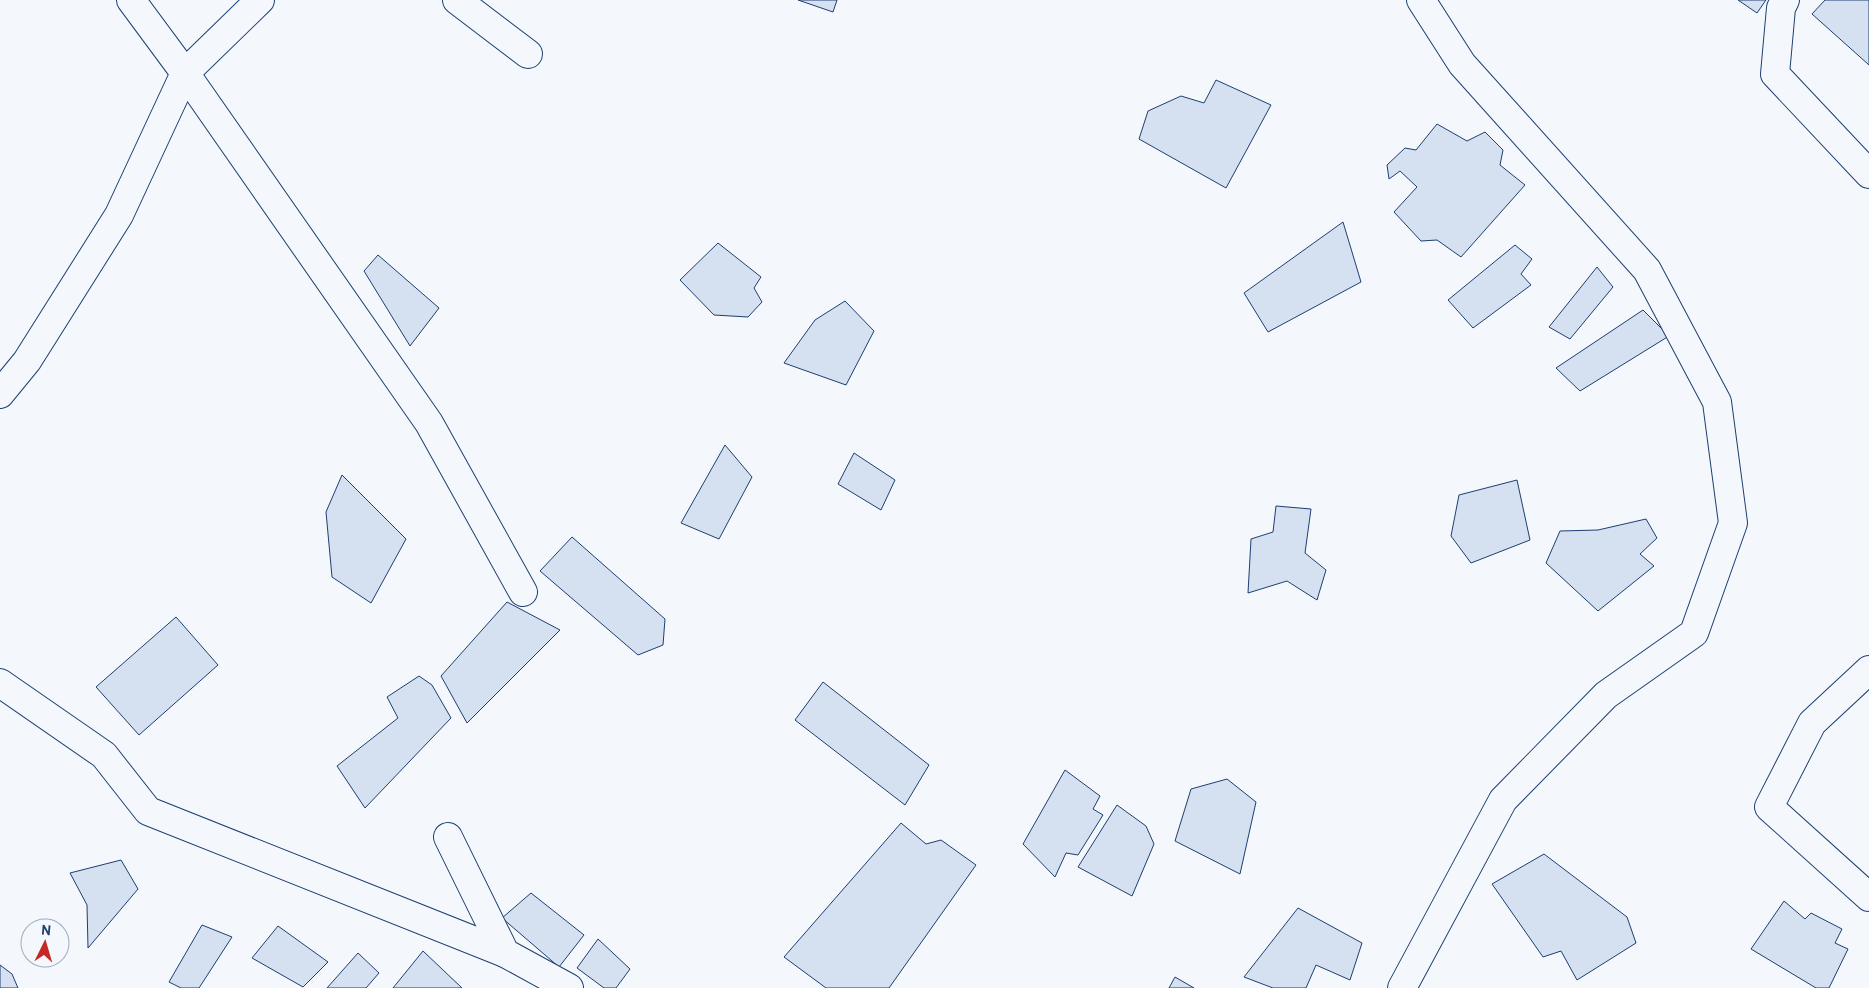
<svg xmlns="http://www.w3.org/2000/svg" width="1869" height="988" viewBox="0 0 1869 988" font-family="Overpass,sans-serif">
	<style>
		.building { fill: #d5e0f0; stroke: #1d3f73 }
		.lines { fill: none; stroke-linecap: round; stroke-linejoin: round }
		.street-casing { stroke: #1d3f73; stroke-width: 30 }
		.street { stroke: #f4f7fb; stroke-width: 28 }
	</style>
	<rect width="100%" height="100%" fill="#f4f7fb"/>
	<g class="building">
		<polygon points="798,0 837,0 833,12"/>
		<polygon points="1738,0 1766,0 1757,13"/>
		<polygon points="1825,0 1869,0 1869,65 1812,14"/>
		<polygon points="1216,80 1271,105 1226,188 1139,139 1148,111 1181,96 1204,103"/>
		<polygon points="1437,124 1467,141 1485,132 1503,150 1500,165 1525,185 1461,257 1437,240 1421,241 1394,212 1417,187 1400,171 1389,179 1387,165 1405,148 1416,150"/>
		<polygon points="1343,222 1361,282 1268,332 1244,293"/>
		<polygon points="718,243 761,277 754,288 762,302 748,317 714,315 680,280"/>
		<polygon points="1515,245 1532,259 1521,274 1531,285 1473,328 1448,300"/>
		<polygon points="378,255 439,308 410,346 364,271"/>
		<polygon points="1597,267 1613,287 1570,339 1549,327"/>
		<polygon points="845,301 874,331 846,385 784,363 815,320"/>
		<polygon points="1643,310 1669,336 1580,391 1556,368"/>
		<polygon points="725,445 752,477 719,539 681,523"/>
		<polygon points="854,453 895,480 881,510 838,484"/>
		<polygon points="342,475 406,539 371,603 332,577 326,512"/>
		<polygon points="1517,480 1530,540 1471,563 1451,536 1459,495"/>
		<polygon points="1276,506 1311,509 1305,553 1326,570 1317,600 1287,581 1248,593 1251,539 1273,532"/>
		<polygon points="1646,519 1657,538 1640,554 1654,566 1598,611 1546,563 1560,531 1598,530"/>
		<polygon points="572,537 665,619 663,645 638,655 540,571"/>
		<polygon points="507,602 560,630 467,723 441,676"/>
		<polygon points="176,617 218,665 139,735 96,687"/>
		<polygon points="419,676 432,685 451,718 365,808 337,766 398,718 387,697"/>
		<polygon points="823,682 929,765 905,805 795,720"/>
		<polygon points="1065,770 1100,796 1093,809 1103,815 1078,855 1066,853 1055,877 1023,844"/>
		<polygon points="1227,779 1256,802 1240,874 1175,841 1191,789"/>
		<polygon points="1117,805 1146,826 1154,844 1132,896 1078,867"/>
		<polygon points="901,823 926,844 941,840 976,865 889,988 826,988 784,957"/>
		<polygon points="1544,854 1627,917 1636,943 1577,980 1561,951 1543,957 1492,884"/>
		<polygon points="121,860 138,889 88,948 87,905 70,873"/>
		<polygon points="531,893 584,935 559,967 502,918"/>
		<polygon points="1784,901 1805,919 1811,913 1842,929 1835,943 1848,949 1829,988 1816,988 1751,949"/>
		<polygon points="1298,908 1362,943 1350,980 1316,965 1306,988 1273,988 1244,977"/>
		<polygon points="202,925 232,937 199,988 181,988 169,982"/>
		<polygon points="278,926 328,962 303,987 252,958"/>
		<polygon points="598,939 630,969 616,988 604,988 577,968"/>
		<polygon points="423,951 462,988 393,988"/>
		<polygon points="358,953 379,973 366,988 327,988"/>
		<polygon points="0,965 12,974 18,988 0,988"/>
		<polygon points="1175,977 1194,988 1169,988"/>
	</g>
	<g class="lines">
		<defs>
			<g id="street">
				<polyline points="131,0 185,73 429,423 523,592"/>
				<polyline points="457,0 528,54"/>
				<polyline points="1785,0 1781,8 1775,74 1869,174"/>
				<polyline points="0,394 27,361 119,215 185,73 260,0"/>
				<polyline points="1869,670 1812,723 1769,807 1869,897"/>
				<polyline points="0,683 104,755 148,811 505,953"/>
				<polyline points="448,837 505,953 569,988"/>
				<polyline points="1402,988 1503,800 1606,695 1694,633 1733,523 1717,402 1647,270 1462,64 1421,0"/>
			</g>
		</defs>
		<use href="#street" class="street-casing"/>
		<use href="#street" class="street"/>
	</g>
	<g transform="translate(45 943) rotate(5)"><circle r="24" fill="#f4f7fb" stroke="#9eadc5"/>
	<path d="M0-4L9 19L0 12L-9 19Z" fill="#c62828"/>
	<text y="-8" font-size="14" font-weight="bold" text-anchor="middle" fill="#1d3f73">N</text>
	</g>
</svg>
